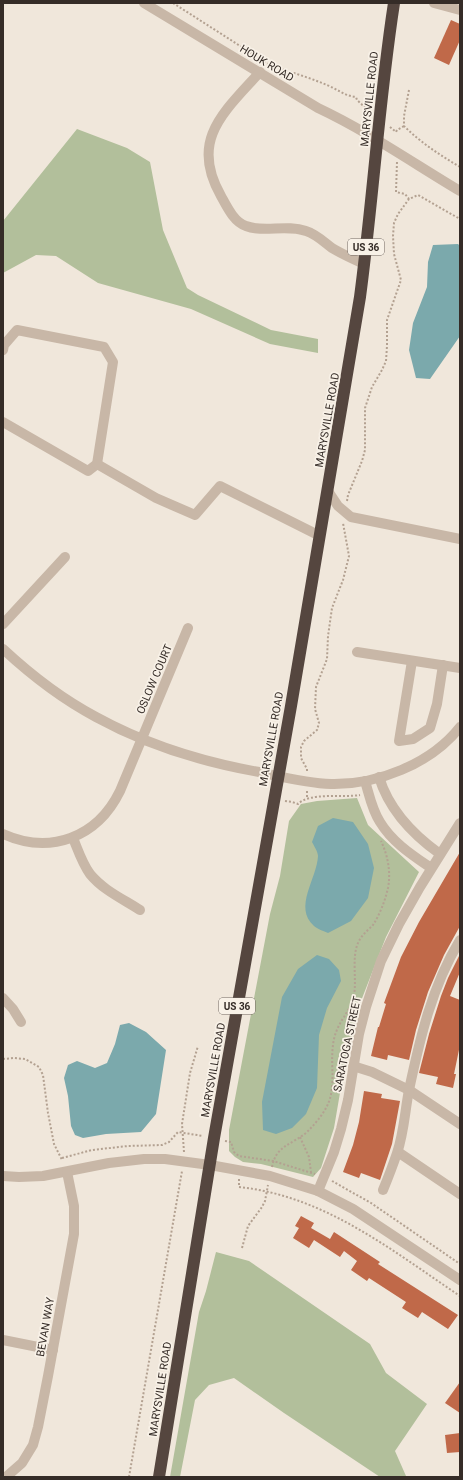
<svg xmlns="http://www.w3.org/2000/svg" width="463" height="1480" viewBox="0 0 463 1480" font-family="Roboto,sans-serif">
	<style>
		.green { fill: #b2bf9b }
		.water { fill: #7ba9ac }
		.building { fill: #c06949 }
		.lines { fill: none; stroke-linecap: round; stroke-linejoin: round }
		.path { stroke: #b3a191; stroke-width: 2; stroke-dasharray: 2 2; stroke-linecap: butt }
		.minor { stroke: #c8b7a7; stroke-width: 10 }
		.highway { stroke: #55463f; stroke-width: 12 }
		.labels { text-anchor: middle; stroke-width: 3.5; stroke-linejoin: round; paint-order: stroke }
		.shield { fill: #f8f1e7; stroke: #706761; stroke-width: 1 }
		.shield-label { font-size: 10px; font-weight: bold; fill: #352c27 }
		.street-label { font-size: 11px; fill: #352c27; stroke: #f8f1e7 }
	</style>
	<rect width="100%" height="100%" fill="#f0e7db"/>
	<g class="green">
		<polygon points="77,129 127,148 150,162 163,230 187,288 198,295 271,330 318,339 318,353 270,344 191,309 98,283 56,256 36,255 3,273 3,221"/>
		<polygon points="357,798 368,825 419,872 386,937 359,1006 341,1087 334,1128 321,1168 313,1177 261,1164 243,1162 235,1157 229,1151 229,1130 270,914 280,876 289,821 301,804 317,801"/>
		<polygon points="216,1252 249,1261 370,1344 386,1373 427,1404 395,1451 406,1476 408,1477 380,1477 284,1413 234,1378 209,1385 195,1400 180,1477 170,1477 199,1312 206,1291"/>
	</g>
	<g class="water">
		<polygon points="458,244 460,246 460,336 430,379 416,378 409,350 413,323 427,287 428,262 433,245"/>
		<path d="M333 818 353 822 368 844 374 868 368 898 351 921 328 933C324 931 317 929 314 926 293 907 317 879 318 856 318 852 314 846 312 842L318 826Z"/>
		<polygon points="317,955 329,959 339,970 341,981 327,1008 319,1035 317,1088 306,1114 292,1128 276,1134 263,1130 262,1102 282,997 298,969"/>
		<polygon points="129,1023 146,1032 166,1050 156,1114 141,1132 106,1134 83,1138 75,1135 71,1126 68,1096 64,1078 68,1065 77,1061 95,1068 107,1063 115,1044 120,1025"/>
	</g>
	<g class="building">
		<polygon points="451,20 460,24 460,40 449,65 434,58"/>
		<polygon points="460,852 460,926 444,955 428,992 416,1030 409,1060 388,1055 387,1060 371,1056 378,1027 379,1027 386,1004 384,1003 401,957 419,922"/>
		<polygon points="460,954 460,972 450,996 460,1000 460,1045 454,1074 456,1074 453,1088 436,1084 438,1077 419,1073 429,1034 441,996 448,978"/>
		<polygon points="364,1091 382,1094 381,1098 400,1101 392,1144 380,1180 361,1173 359,1178 343,1172 353,1145 359,1122"/>
		<polygon points="301,1216 314,1223 311,1228 330,1239 334,1232 380,1262 378,1264 458,1315 448,1329 422,1312 418,1318 402,1308 406,1302 369,1278 367,1281 351,1270 357,1261 344,1251 340,1257 314,1240 309,1248 293,1238 299,1228 295,1226"/>
		<polygon points="460,1382 460,1413 445,1403"/>
		<polygon points="460,1433 460,1452 447,1453 445,1435"/>
	</g>
	<g class="lines">
		<g class="path">
			<path d="M173 3 273 67C292 72 310 78 327 85 337 89 345 96 356 97L357 100 369 111"/>
			<path d="M409 90 404 116V126C421 143 440 155 460 167"/>
			<polyline points="390,127 396,132 397,130 404,126"/>
			<polyline points="397,162 396,192 405,194 409,199"/>
			<polyline points="347,501 348,495 362,461 365,450 365,408 372,387 382,370 386,361 387,346 387,320 401,280 394,254 393,236 394,223 398,214 409,199 418,195 460,219"/>
			<polyline points="307,771 307,769 301,758 301,747 304,741 317,730 319,723 315,709 316,687 327,659 328,636 332,608 343,580 349,556 343,523"/>
			<polyline points="307,791 307,798"/>
			<path d="M285 801 292 802 298 804C310 792 342 798 360 795"/>
			<polyline points="3,1059 14,1058 25,1059 39,1067 43,1075 48,1113 54,1144 62,1160"/>
			<polyline points="300,1137 309,1157 311,1172"/>
			<polyline points="225,1141 231,1142 234,1152 239,1156 273,1161 315,1174"/>
			<polyline points="184,1152 182,1124 190,1073 198,1046"/>
			<polyline points="62,1158 92,1150 128,1146 162,1145 169,1142 178,1132 203,1136"/>
			<path d="M272 1167C276 1145 292 1145 307 1132 314 1125 321 1117 326 1108 337 1088 330 1067 333 1045 334 1035 338 1026 344 1017 348 1010 353 1004 354 995 357 980 351 955 359 941 362 935 368 930 373 925 380 914 385 901 388 888 391 872 388 856 381 841"/>
			<path d="M239 1179V1187C325 1196 391 1250 460 1296"/>
			<polyline points="332,1181 371,1203 460,1264"/>
			<polyline points="242,1248 248,1226 262,1207 265,1201 268,1185"/>
			<polyline points="129,1477 182,1171"/>
		</g>
		<g class="minor">
			<path d="M144 3 318 108C367 131 413 163 460 191"/>
			<polyline points="434,3 460,10"/>
			<path d="M260 72C224 112 189 140 221 196 227 207 234 222 246 226 264 233 286 224 306 231 316 234 324 242 332 248 342 254 353 259 364 264"/>
			<polyline points="3,350 4,345 17,330 104,347 113,362 97,464 88,471 3,422"/>
			<polyline points="97,464 156,498 195,515 220,486 320,536"/>
			<polyline points="328,491 338,506 351,517 460,539"/>
			<polyline points="3,624 65,557"/>
			<path d="M3 649C31 675 62 699 96 717 147 745 202 762 259 772 283 777 306 783 331 784 377 785 431 764 460 727"/>
			<polyline points="357,652 460,668"/>
			<polyline points="412,661 399,741 413,739 430,728 437,704 443,665"/>
			<path d="M379 777C389 810 412 834 440 854"/>
			<path d="M365 781C369 794 372 810 380 822 392 842 412 855 431 868"/>
			<path d="M3 834C50 855 97 838 120 791L188 628"/>
			<path d="M73 838C78 850 82 863 90 874 103 890 123 899 140 910"/>
			<polyline points="3,998 13,1009 21,1022"/>
			<polyline points="353,1066 372,1072 409,1090 460,1124"/>
			<polyline points="398,1152 460,1194"/>
			<polyline points="3,1176 19,1177 43,1176 109,1163 144,1159 165,1159 210,1165 270,1176 318,1191 353,1209 460,1280"/>
			<path d="M383 1190C388 1178 393 1165 397 1153 404 1133 405 1110 409 1090 420 1038 432 986 460 940"/>
			<polyline points="318,1191 334,1152 341,1129 348,1100 359,1034 366,1007 381,961 399,924 420,887 460,823"/>
			<polyline points="3,1340 53,1350"/>
			<polyline points="6,1477 22,1463 33,1445 38,1427 48,1376 74,1234 74,1206 67,1172"/>
		</g>
		<path class="highway" d="M159 1477 214 1138 291 706 360 297C373 199 379 100 394 3"/>
	</g>
	<g class="labels">
		<g class="shield">
			<rect x="348" y="239" width="36" height="16" rx="3"/>
			<rect x="219" y="998" width="36" height="16" rx="3"/>
		</g>
		<g class="shield-label">
			<text x="366" y="251">US 36</text>
			<text x="237" y="1010">US 36</text>
		</g>
		<g class="street-label">
			<text transform="translate(267 63) rotate(31)" y="4">HOUK ROAD</text>
			<text transform="translate(369 99) rotate(-84)" y="4">MARYSVILLE ROAD</text>
			<text transform="translate(327 420) rotate(-80)" y="4">MARYSVILLE ROAD</text>
			<text transform="translate(154 679) rotate(-67)" y="4">OSLOW COURT</text>
			<text transform="translate(271 739) rotate(-80)" y="4">MARYSVILLE ROAD</text>
			<text transform="translate(347 1044) rotate(-78)" y="4">SARATOGA STREET</text>
			<text transform="translate(213 1070) rotate(-80)" y="4">MARYSVILLE ROAD</text>
			<text transform="translate(45 1327) rotate(-80)" y="4">BEVAN WAY</text>
			<text transform="translate(160 1389) rotate(-81)" y="4">MARYSVILLE ROAD</text>
		</g>
	</g>
	<rect width="463" height="1480" fill="none" stroke="#352c27" stroke-width="8"/>
</svg>
